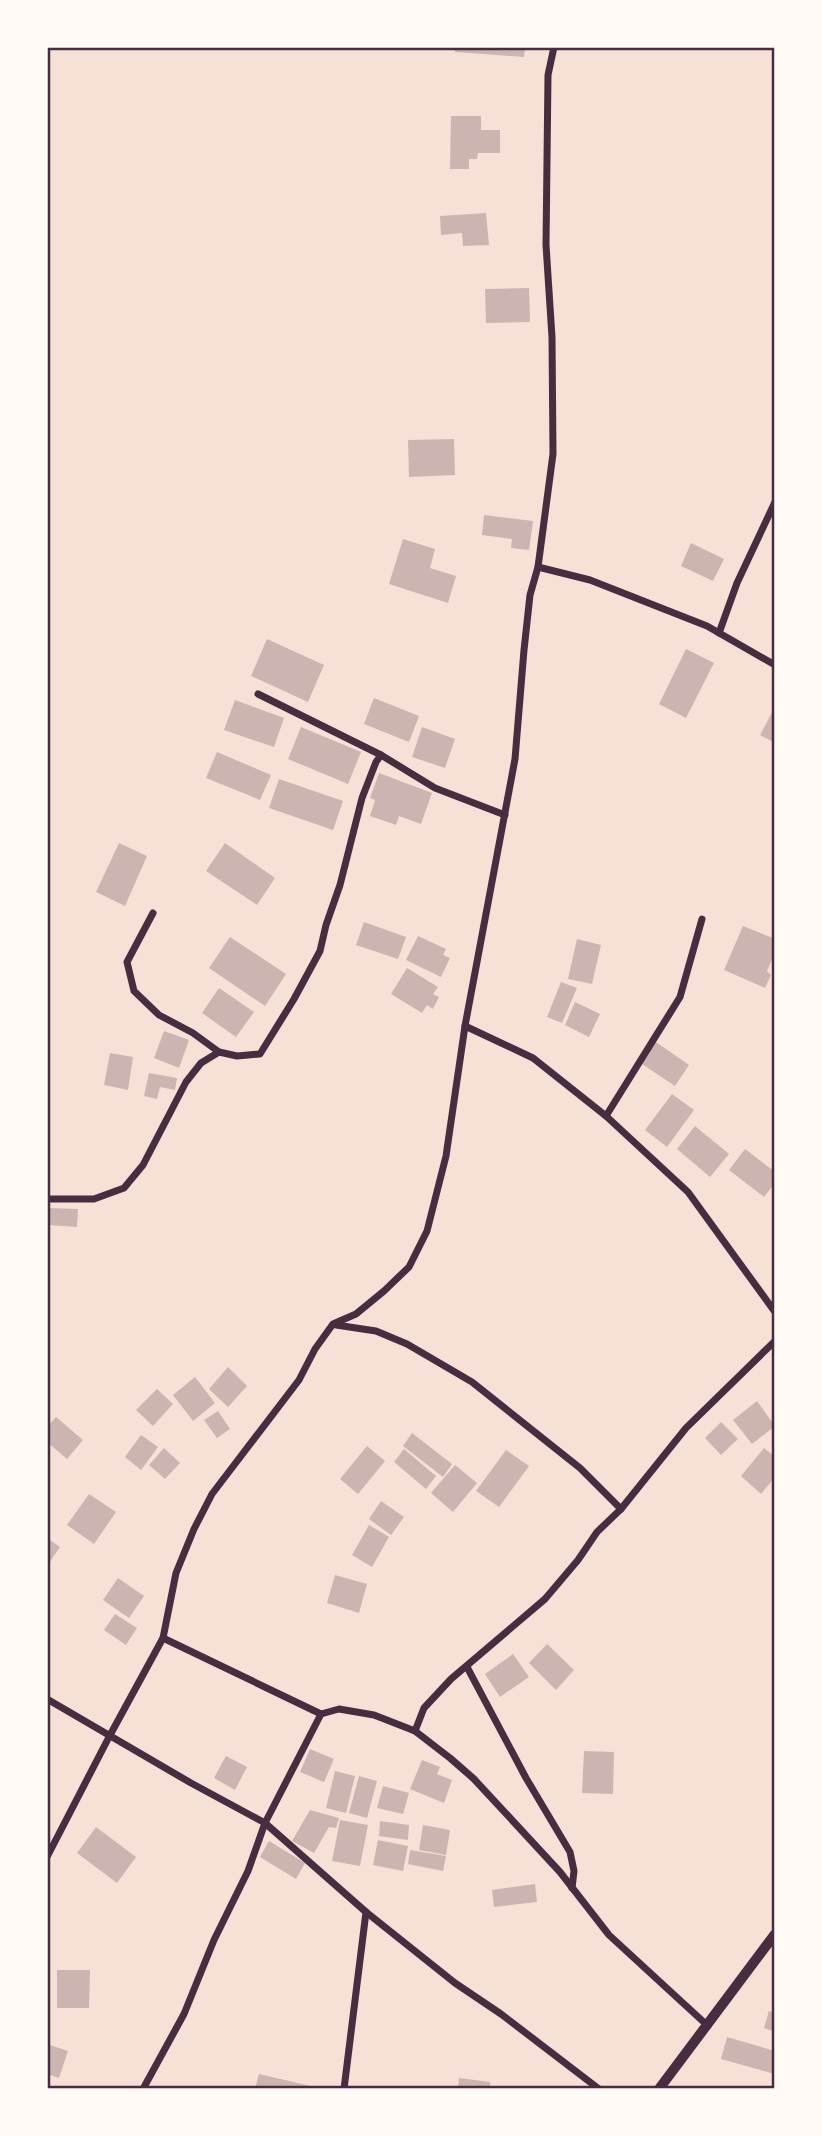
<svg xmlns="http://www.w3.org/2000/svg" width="822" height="2136" viewBox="0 0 822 2136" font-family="Lora,serif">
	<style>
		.building { fill: #ccb4b1 }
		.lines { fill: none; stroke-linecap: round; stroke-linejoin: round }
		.minor { stroke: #4a2c40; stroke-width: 7 }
		.secondary { stroke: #4a2c40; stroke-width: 10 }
		.neatline { fill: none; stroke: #4a2c40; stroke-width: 2.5 }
	</style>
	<rect width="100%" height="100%" fill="#f7e1d7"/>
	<g class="building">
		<polygon points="455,47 525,47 524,57 455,52"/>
		<polygon points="451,116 481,116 481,130 500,130 500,153 478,153 477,159 469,159 469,169 450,169"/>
		<polygon points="486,213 489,245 463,246 462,233 441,235 440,216"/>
		<polygon points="529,288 530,322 486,323 485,289"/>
		<polygon points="454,439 455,475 409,477 408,440"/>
		<polygon points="484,515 533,521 529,550 511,548 512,539 482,535"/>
		<polygon points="403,539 435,549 430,568 456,576 448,603 389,584"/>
		<polygon points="691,543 724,559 713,581 681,566"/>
		<polygon points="267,639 324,665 308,702 251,676"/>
		<polygon points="686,649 714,663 686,718 659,704"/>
		<polygon points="374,698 419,716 409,742 364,724"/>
		<polygon points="235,700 284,718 274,747 224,730"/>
		<polygon points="775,707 775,743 760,735"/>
		<polygon points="301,727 361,752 348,784 288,759"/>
		<polygon points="422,727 455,739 445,768 412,757"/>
		<polygon points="217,752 271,775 260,800 206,778"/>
		<polygon points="379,773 432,793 421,824 399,816 396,825 370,816 375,800 370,798"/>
		<polygon points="279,779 343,801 333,830 269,808"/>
		<polygon points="119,843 147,856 125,906 96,892"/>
		<polygon points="225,843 275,878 257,905 206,871"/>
		<polygon points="364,922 406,937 398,959 356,945"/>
		<polygon points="743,926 775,939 775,952 767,971 771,975 765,988 724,970"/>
		<polygon points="418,936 446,949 443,955 450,958 441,977 406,960"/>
		<polygon points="230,937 286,974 265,1006 209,968"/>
		<polygon points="577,939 601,945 592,984 568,979"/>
		<polygon points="407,968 438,987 433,994 439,997 433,1009 427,1005 422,1013 391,994"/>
		<polygon points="561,982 577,988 562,1023 547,1017"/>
		<polygon points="219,988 254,1012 236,1037 202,1013"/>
		<polygon points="575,1002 600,1014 589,1037 565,1025"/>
		<polygon points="164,1031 189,1040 179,1068 154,1058"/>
		<polygon points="656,1042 689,1065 675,1086 642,1064"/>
		<polygon points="110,1053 133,1057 128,1090 104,1085"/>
		<polygon points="149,1073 177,1078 175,1090 160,1087 157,1099 144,1096"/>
		<polygon points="672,1094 694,1110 667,1147 645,1130"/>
		<polygon points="695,1126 729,1154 710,1177 677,1149"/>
		<polygon points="745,1149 775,1172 775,1183 764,1197 729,1170"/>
		<polygon points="47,1208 78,1209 77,1227 47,1225"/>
		<polygon points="228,1367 247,1386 228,1407 209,1389"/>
		<polygon points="195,1377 215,1403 193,1421 173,1395"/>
		<polygon points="157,1389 173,1404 153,1426 136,1410"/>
		<polygon points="757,1401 775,1426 752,1444 733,1420"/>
		<polygon points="218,1411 230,1429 217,1438 204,1420"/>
		<polygon points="56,1417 83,1440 67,1459 47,1442 47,1427"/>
		<polygon points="721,1422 738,1439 721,1455 705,1438"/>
		<polygon points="412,1433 452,1464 443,1477 403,1446"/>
		<polygon points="141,1435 158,1447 141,1470 125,1457"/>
		<polygon points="367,1446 385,1461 358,1494 340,1479"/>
		<polygon points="164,1448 180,1463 165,1479 149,1465"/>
		<polygon points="764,1448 775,1457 775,1477 761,1494 741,1476"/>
		<polygon points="404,1449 436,1476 426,1489 394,1462"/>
		<polygon points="506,1450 529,1466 499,1507 476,1491"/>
		<polygon points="455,1465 477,1483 453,1512 431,1493"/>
		<polygon points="89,1494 116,1512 94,1544 67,1525"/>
		<polygon points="381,1501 404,1517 391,1535 369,1519"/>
		<polygon points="369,1525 389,1537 372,1567 352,1555"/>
		<polygon points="47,1538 60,1547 47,1566"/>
		<polygon points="335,1575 367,1584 359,1613 327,1603"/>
		<polygon points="118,1578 144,1596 129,1618 103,1600"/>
		<polygon points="115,1614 137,1628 126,1645 104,1630"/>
		<polygon points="547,1644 574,1670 556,1690 529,1663"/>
		<polygon points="513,1654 529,1677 500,1697 485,1674"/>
		<polygon points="310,1749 334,1759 324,1782 300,1772"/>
		<polygon points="584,1751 614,1752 613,1794 582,1793"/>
		<polygon points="226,1756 247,1767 235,1790 214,1778"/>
		<polygon points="422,1760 440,1767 437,1774 452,1780 444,1803 410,1789"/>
		<polygon points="335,1771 355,1776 346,1813 326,1808"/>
		<polygon points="359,1776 377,1781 367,1818 349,1813"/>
		<polygon points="383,1786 409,1793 403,1814 377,1808"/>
		<polygon points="310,1810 339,1818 336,1828 329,1827 314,1853 292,1841"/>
		<polygon points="340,1820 368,1825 360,1866 332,1861"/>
		<polygon points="380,1821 409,1825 408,1840 379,1836"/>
		<polygon points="423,1825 450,1830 446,1855 419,1850"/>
		<polygon points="96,1827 136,1857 117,1883 77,1853"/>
		<polygon points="378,1840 408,1846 403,1871 373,1865"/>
		<polygon points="269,1841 305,1863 296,1879 260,1857"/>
		<polygon points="410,1850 446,1856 443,1871 408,1864"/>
		<polygon points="535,1884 537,1902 494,1907 492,1890"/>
		<polygon points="57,1970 90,1970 89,2008 57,2008"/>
		<polygon points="769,2011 775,2013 775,2032 764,2028"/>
		<polygon points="727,2037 775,2051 775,2074 721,2059"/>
		<polygon points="47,2044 68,2051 59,2078 47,2074"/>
		<polygon points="259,2074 319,2088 319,2089 255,2089"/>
		<polygon points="459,2078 490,2082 490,2089 458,2089"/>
	</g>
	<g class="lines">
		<g class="minor">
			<polyline points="538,567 590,580 707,626 775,665"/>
			<polyline points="719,633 737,583 775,502"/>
			<polyline points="258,694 381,755 435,788 505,815"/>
			<polyline points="153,913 127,962 134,991 159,1015 193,1033 219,1052"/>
			<polyline points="465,1026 533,1058 606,1116 688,1192 775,1312"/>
			<polyline points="606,1116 680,997 702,919"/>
			<polyline points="47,1199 94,1199 124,1188 143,1165 186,1082 201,1063 219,1052 237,1056 260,1054 294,999 320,951 326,925 340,885 362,798 376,762 381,755"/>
			<polyline points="336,1325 376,1331 407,1344 472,1382 580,1468 621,1509"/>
			<polyline points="163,1638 321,1714 339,1709 374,1715 415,1731 450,1758 474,1779 560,1872 609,1935 708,2026"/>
			<polyline points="467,1667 526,1778 570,1852 574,1871 572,1888"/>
			<polyline points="47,1699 191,1783 265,1823 366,1912 455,1983 501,2014 599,2089"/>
			<polyline points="415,1731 424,1708 451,1679 545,1599 578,1560 597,1532 621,1509 686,1428 775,1341"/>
			<polyline points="47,1857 109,1737 163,1638 176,1573 194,1529 212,1494 299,1380 315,1349 333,1324 356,1314 384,1291 409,1267 427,1231 446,1156 465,1026 515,759 524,650 530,595 538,567 553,454 552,337 546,245 548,75 554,47"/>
			<polyline points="143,2089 184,2014 214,1940 248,1871 265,1823 321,1714"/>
			<polyline points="344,2089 366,1912"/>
		</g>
		<polyline class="secondary" points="659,2089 775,1934"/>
	</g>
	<rect width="822" height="2136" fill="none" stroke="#fffaf5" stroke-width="98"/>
	<rect x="49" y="49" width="724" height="2038" class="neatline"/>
</svg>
